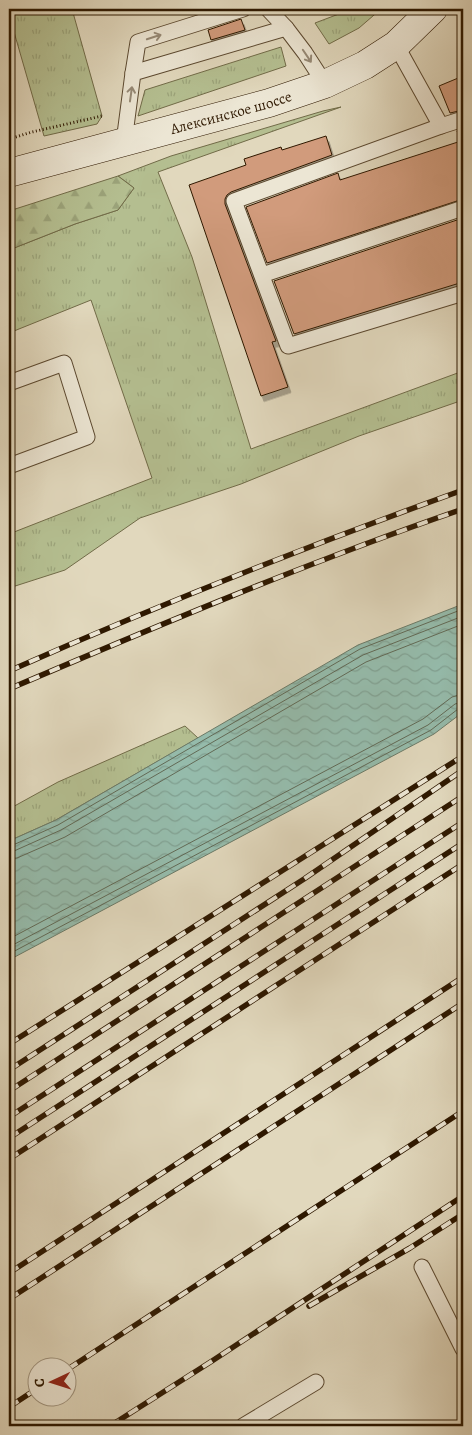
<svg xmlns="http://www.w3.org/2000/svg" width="472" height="1435" viewBox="0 0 472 1435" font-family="Alegreya,serif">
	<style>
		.grass { fill: url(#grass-tufts); stroke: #716b48 }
		.forest { fill: url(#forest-firs); stroke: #716b48 }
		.water { fill: url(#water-waves); stroke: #6c7a67 }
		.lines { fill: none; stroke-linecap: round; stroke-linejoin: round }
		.shore { stroke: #626a56; stroke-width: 1 }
		.building { fill: #d19b7b; stroke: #2e1800; filter: url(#shadow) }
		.lane-casing { stroke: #5b482f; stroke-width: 17 }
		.secondary-casing { stroke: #2e1800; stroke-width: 29 }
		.path { stroke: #2e1800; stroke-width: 3; stroke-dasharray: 1 2.5; stroke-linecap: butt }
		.lane { stroke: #ece6d4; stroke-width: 15 }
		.secondary { stroke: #ece6d4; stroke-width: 28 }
		.rail-casing { stroke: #2e1800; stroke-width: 5.5 }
		.rail { stroke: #ece6d4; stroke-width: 4; stroke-dasharray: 11; stroke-linecap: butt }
		.oneway { stroke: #968975 }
		.labels { text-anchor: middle; stroke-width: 4; stroke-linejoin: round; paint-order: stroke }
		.street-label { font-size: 15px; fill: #2e1800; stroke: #ece6d4 }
	</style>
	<defs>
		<pattern id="grass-tufts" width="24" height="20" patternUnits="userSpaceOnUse" patternTransform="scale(1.25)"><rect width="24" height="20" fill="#b4be90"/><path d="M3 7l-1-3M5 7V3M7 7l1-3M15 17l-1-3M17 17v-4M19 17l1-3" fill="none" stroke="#9ba37a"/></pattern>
		<pattern id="forest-firs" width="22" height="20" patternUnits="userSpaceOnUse" patternTransform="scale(1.25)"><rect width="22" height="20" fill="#b4be90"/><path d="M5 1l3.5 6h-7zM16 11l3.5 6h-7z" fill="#9ba37a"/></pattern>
		<pattern id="water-waves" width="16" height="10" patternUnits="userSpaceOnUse" patternTransform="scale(1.25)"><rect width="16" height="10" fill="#95bbab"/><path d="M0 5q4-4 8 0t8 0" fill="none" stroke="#81a091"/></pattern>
		<filter id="shadow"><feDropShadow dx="3" dy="5.5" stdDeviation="0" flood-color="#0004"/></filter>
	</defs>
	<rect width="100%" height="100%" fill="#e1d8bd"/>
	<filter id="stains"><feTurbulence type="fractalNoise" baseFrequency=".004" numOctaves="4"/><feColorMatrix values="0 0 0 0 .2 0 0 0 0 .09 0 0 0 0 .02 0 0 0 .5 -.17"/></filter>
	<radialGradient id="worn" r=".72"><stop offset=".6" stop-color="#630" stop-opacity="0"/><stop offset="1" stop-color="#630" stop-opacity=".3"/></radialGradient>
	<g class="grass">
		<polygon points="11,9 72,9 102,116 97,124 44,136 10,18"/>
		<polygon points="352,9 381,9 359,28 329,44 315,23"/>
		<polygon points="281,47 286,66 138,116 145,90"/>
		<polygon points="341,107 158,172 192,257 251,449 463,371 463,400 359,436 241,484 140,518 65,570 9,588 9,534 152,478 91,300 9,333 9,250 75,224 118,210 134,188 118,176 171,156 323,111"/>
		<polygon points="185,726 198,738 56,820 9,841 9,809 58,782"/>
	</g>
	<polygon class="forest" points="118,176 134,188 118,210 75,224 9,250 9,211"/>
	<polygon class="water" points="463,604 463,712 434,734 9,960 9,841 56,820 358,645"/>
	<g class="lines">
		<g class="shore">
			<polyline points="9,845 13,845 58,825 360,649 463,609"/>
			<polyline points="9,851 14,851 61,830 363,655 463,616"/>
			<polyline points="9,859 17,858 65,837 366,662 463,624"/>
			<polyline points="9,939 423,719 452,697 463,694"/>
			<polyline points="9,947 428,725 455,704 463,702"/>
			<polyline points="9,954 431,730 458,709 463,708"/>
		</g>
	</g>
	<g class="building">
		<polygon points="241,19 245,30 211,40 208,30"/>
		<polygon points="463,76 463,110 450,113 439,86"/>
		<polygon points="463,129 463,199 267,263 246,207 338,173 340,180 461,141 457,131"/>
		<polygon points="326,136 332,155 231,192 227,195 225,199 225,204 276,341 272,342 288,387 261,396 189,185 246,165 244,159 281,147 282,150"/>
		<polygon points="463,218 463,282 294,334 274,281"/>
	</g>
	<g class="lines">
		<defs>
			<g id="lane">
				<polyline points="268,9 286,28"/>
				<polyline points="396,45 441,126"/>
				<polyline points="133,73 138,42 243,9"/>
				<polyline points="463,119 441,126 234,201 288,346 463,293"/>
				<polyline points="124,142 133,73 286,28 305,53 325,84"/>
				<polyline points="262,275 463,208"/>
				<polyline points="9,383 64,363 87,437 9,466"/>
				<polyline points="422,1267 463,1349"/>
				<polyline points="243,1426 316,1382"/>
			</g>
			<g id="secondary">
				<path id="s1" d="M9 173 269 103 325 84 365 65 396 45 433 9"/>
			</g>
		</defs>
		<use href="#lane" class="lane-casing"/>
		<use href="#secondary" class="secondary-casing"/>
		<polyline class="path" points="9,139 32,132 102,116"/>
		<use href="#lane" class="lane"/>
		<use href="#secondary" class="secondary"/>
		<defs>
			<g id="rail">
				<path d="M9 671C158 605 310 545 463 490"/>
				<path d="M9 689C159 625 309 562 463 509"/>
				<polyline points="9,1044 463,756"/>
				<polyline points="9,1070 304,879 463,770"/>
				<polyline points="9,1091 463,796"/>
				<polyline points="9,1117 463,822"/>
				<polyline points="9,1138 463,843"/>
				<polyline points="9,1159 463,864"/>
				<polyline points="9,1273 463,977"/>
				<polyline points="9,1299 463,1003"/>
				<polyline points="309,1306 410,1248 463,1214"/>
				<polyline points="68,1369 463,1111"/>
				<polyline points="9,1407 38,1388"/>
				<polyline points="110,1426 212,1361 463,1196"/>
			</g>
		</defs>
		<use href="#rail" class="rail-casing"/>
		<use href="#rail" class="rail"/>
	</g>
	<defs><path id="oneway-shaft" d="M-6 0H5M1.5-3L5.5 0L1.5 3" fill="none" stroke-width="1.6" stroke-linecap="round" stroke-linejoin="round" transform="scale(1.25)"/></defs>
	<g class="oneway">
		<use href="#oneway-shaft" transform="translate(154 37) rotate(-18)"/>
		<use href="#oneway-shaft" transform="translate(307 56) rotate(56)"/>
		<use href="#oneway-shaft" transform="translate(131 94) rotate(-82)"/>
	</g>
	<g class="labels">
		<g class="street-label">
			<text dy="5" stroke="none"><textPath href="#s1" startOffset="230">Алексинское шоссе</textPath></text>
		</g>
	</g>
	<rect width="472" height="1435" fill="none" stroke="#e1d8bd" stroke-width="30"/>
	<rect x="10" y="10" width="452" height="1415" fill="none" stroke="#2e1800" stroke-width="2.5"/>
	<rect x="15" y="15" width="442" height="1405" fill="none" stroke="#2e1800"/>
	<g transform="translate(52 1382) rotate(266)"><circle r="24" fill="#ece6d4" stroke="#a0947f"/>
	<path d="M0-4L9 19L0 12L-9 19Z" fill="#8f2418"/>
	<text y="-8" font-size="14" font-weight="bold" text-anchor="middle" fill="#2e1800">С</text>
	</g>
	<rect width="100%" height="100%" filter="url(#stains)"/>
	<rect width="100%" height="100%" fill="url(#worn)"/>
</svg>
